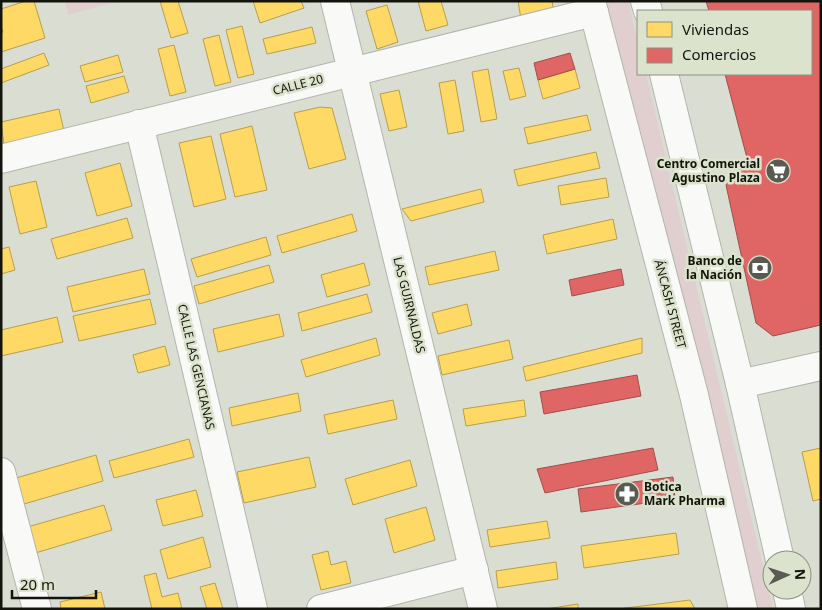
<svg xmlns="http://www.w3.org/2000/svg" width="822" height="610" viewBox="0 0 822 610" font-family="'Noto Sans',sans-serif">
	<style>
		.green { fill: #e1cfd0 }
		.homes { fill: #ffd966; stroke: #b89e4b }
		.shops { fill: #e06666; stroke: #a24e4b }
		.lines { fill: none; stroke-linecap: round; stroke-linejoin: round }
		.minor-casing { stroke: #b1b5ab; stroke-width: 30 }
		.major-casing { stroke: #b1b5ab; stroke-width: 30 }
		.minor { stroke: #f9faf8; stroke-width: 28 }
		.major { stroke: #f9faf8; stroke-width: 28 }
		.labels { text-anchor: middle; stroke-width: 5; stroke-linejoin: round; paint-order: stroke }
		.street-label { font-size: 12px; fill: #13150d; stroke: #dce3cd }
		.poi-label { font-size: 12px; font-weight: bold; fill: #13150d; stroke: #dce3cd; text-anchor: end }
	</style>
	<rect width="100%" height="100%" fill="#daded2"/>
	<g class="green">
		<polygon points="65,1 119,1 68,15"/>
		<polygon points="605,1 628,1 638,42 638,74 646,74 773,609 751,609"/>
	</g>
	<g class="homes">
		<polygon points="26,1 34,1 45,38 1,52 1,33 3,32 1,26 1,9"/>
		<polygon points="160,1 178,1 188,33 171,38"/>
		<polygon points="253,1 301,1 304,8 260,23"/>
		<polygon points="418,1 441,1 448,25 426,31"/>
		<polygon points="518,1 552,1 554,12 521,19"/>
		<polygon points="387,5 398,42 377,49 366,11"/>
		<polygon points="242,26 254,74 238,78 226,30"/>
		<polygon points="312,27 316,43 267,54 263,39"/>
		<polygon points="219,35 231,82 215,86 203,39"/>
		<polygon points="174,45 186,92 170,96 158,49"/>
		<polygon points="44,53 49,65 1,83 1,69"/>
		<polygon points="118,55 123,72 85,82 80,66"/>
		<polygon points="519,68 526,96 510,100 503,71"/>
		<polygon points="488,69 497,119 481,122 472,72"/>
		<polygon points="575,69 580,88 543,99 538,80"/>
		<polygon points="124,76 129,92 91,103 86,86"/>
		<polygon points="455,80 464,131 448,134 439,83"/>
		<polygon points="399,90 407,127 389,131 380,94"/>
		<polygon points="320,107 332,108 346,159 309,169 294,113"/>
		<polygon points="59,109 64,131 4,145 1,122"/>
		<polygon points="587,115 591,130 528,144 524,128"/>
		<polygon points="252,126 267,190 235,197 220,134"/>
		<polygon points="211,136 226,199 194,207 179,143"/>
		<polygon points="596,152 600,168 518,186 514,170"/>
		<polygon points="120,163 132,206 97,216 85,173"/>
		<polygon points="606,178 609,197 561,205 558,186"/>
		<polygon points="36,181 47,227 20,234 9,187"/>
		<polygon points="481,189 484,202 411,221 402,209"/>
		<polygon points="352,214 357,231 282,253 277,236"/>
		<polygon points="127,218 133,238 57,259 51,239"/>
		<polygon points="613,219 617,239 547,254 543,235"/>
		<polygon points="266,237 271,255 197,277 191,259"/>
		<polygon points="9,247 15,270 1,274 1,249"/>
		<polygon points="495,251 499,270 429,285 425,267"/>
		<polygon points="364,263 370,285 327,297 321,275"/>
		<polygon points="269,265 274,282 199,304 194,286"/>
		<polygon points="144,269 150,294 73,312 67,287"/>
		<polygon points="367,294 372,312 302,331 298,313"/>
		<polygon points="150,299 156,324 79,341 73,316"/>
		<polygon points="467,304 472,325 438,334 432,313"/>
		<polygon points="279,314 284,336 218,352 213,329"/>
		<polygon points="57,317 63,342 1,356 1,330"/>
		<polygon points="376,338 380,355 306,377 301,360"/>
		<polygon points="642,338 642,353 526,381 523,367"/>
		<polygon points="509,340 513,359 442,375 438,356"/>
		<polygon points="165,346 170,365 138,373 133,355"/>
		<polygon points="298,393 301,411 232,426 229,408"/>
		<polygon points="393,400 397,419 328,434 324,415"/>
		<polygon points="524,400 526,416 466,426 463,409"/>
		<polygon points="189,439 194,457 114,478 109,461"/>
		<polygon points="821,448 821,499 813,501 802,452"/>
		<polygon points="96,455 103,481 24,504 16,478"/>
		<polygon points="309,457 316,487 244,503 237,472"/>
		<polygon points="410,460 417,486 353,505 345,479"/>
		<polygon points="196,490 203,516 163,526 156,500"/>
		<polygon points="104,505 112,530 32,554 24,528"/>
		<polygon points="426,507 435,540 394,553 385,519"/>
		<polygon points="547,521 550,538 490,547 487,530"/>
		<polygon points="676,533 679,554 584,568 581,546"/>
		<polygon points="203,537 211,567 168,579 160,550"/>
		<polygon points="328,551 331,565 346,561 351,583 321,590 312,555"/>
		<polygon points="556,562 558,579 498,588 496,571"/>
		<polygon points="156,573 162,597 178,593 182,609 152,609 144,576"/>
		<polygon points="215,583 223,609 207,609 200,587"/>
		<polygon points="101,592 105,609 61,609 60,602"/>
		<polygon points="690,600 695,609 618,609"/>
		<polygon points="578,604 578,609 546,609"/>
	</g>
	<g class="shops">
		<polygon points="706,1 821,1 821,325 773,336 756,323 726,185 747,158 725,74 811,74 811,11 709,11"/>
		<polygon points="570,53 575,69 538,80 534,63"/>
		<polygon points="621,269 624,285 572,296 569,280"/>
		<polygon points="637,375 641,396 544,414 540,392"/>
		<polygon points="653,448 658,470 545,493 537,469"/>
		<polygon points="673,477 675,499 581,512 578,489"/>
	</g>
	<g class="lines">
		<defs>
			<g id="minor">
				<polyline points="335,1 483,609"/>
				<polyline points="139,124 253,609"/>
				<polyline points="1,159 594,12"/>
				<polyline points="740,384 821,366"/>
				<polyline points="1,472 37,609"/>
				<polyline points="321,609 474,570"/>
			</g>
			<g id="major">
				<polyline points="591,1 694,395 743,609"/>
				<polyline points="645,1 648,11"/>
				<polyline points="664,74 740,384 780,560"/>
				<polyline points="787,590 791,609"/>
			</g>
		</defs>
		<use href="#minor" class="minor-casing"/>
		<use href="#major" class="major-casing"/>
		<use href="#minor" class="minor"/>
		<use href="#major" class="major"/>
	</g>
	<defs>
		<symbol id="supermarket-disc" viewBox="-11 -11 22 22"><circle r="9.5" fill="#595b52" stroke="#dce3cd"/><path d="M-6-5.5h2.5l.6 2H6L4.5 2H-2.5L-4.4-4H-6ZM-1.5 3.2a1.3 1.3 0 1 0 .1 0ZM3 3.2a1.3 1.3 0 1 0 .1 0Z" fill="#fff"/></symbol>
		<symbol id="bank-disc" viewBox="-11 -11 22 22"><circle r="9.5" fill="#595b52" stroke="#dce3cd"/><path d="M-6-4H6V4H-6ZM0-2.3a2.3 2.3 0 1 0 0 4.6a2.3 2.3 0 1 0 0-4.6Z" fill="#fff"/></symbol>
		<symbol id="pharmacy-disc" viewBox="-11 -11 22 22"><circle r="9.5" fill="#595b52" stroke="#dce3cd"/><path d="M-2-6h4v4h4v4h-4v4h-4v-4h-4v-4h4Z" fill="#fff"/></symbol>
	</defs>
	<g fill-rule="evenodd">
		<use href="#supermarket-disc" x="764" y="157" width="28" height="28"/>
		<use href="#bank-disc" x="746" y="254" width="28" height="28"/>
		<use href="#pharmacy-disc" x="613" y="480" width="28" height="28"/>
	</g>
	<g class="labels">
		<g class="street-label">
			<text transform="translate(298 85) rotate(-14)" y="4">CALLE 20</text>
			<text transform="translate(670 304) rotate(75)" y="4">ÁNCASH STREET</text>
			<text transform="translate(409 305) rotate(76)" y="4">LAS GUIRNALDAS</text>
			<text transform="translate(196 367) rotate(77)" y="4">CALLE LAS GENCIANAS</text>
		</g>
		<g class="poi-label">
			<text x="760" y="168">Centro Comercial<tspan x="760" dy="14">Agustino Plaza</tspan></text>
			<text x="742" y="265">Banco de<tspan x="742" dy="14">la Nación</tspan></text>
			<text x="644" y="491" text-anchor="start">Botica<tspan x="644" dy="14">Mark Pharma</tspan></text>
		</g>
	</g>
	<rect width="822" height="610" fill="none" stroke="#13150d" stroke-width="5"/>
	<rect x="637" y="10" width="175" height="65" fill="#dce3cd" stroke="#8c9180"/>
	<rect x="647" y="22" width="25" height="15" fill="#ffd966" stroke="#8c9180"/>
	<text x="682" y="35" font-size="15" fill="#13150d">Viviendas</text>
	<rect x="647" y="48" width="25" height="15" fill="#e06666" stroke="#8c9180"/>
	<text x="682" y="60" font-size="15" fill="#13150d">Comercios</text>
	<g transform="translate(787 575) rotate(87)"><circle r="24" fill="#dce3cd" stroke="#8c9180"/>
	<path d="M0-4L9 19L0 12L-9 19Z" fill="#595b52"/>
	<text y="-8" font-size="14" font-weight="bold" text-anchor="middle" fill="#13150d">N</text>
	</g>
	<path d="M12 590v8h84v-8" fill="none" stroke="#13150d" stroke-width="2.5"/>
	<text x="20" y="590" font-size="15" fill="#13150d" stroke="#dce3cd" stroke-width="4" paint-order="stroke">20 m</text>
</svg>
